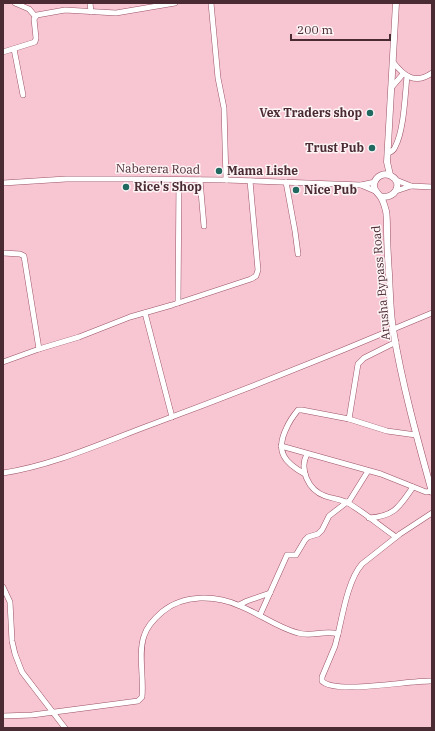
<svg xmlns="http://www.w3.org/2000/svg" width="435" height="731" viewBox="0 0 435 731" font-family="'IBM Plex Serif',serif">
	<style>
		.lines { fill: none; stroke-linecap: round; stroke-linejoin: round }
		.minor-casing { stroke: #9a5266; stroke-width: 6 }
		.major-casing { stroke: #9a5266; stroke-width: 7 }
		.minor { stroke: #fff; stroke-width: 5 }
		.major { stroke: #fff; stroke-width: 6 }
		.poi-dot { fill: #216960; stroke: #fdf4f6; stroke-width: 1.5 }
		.labels { text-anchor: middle; stroke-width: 3; stroke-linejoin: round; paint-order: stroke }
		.poi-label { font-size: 12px; font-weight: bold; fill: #4b2b33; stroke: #fdf4f6; text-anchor: start }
		.street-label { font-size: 12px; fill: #4b2b33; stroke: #fdf4f6 }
	</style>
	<rect width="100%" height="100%" fill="#f8c6d2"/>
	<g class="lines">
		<defs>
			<g id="minor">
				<polyline points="15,3 29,9 35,16"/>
				<polyline points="90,3 91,12"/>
				<polyline points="211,3 218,78 224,108 226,180"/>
				<polyline points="14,49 23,95"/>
				<polyline points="3,52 35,42 36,38 34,19 37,15 65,10 116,13 175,3"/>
				<path d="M393 62C404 76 415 85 432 73"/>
				<polyline points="391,88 403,74"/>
				<path d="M388 153C391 152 394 150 395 147 404 131 405 95 407 76"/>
				<polyline points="200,180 204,226"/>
				<polyline points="396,180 411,186 432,187"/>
				<polyline points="286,182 295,231 298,254"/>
				<polyline points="3,183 66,179 129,179 226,180 361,185 375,182"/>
				<polyline points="361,185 375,191"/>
				<polyline points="396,191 411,186"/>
				<polyline points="3,253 20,254 24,256 39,349"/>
				<polyline points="178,303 179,180"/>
				<polyline points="145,313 172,417"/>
				<polyline points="3,362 39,349 79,337 130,317 172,305 251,279 256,276 258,270 250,181"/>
				<polyline points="349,419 358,364 364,358 396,342"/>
				<polyline points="281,446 381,474 426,492 432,491"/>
				<path d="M307 454C299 469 308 490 325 496 333 499 341 499 348 503 365 513 380 526 396 537"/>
				<path d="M3 473C55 465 104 442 153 424 247 389 340 352 432 313"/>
				<path d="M305 474C285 463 275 452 286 429 289 422 293 416 298 410H302L349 419 387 431 416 435"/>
				<polyline points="348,503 368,471"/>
				<path d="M369 518C395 516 399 507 413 487"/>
				<polyline points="3,587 10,602 12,641 15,654 22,672 65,728"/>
				<polyline points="239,605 247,601 270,593"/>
				<polyline points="260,615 287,555 296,555 305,540 308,537 318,534 322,530 329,516 347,502"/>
				<path d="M338 634C343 613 348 580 362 564L400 534 432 513"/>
				<path d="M3 716 32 715 138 701 142 697C144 678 138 653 144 636 147 626 155 618 162 612 183 594 216 595 240 606 260 614 278 628 298 633 311 637 325 630 338 634L335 646 322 677V681C335 695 411 680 432 681"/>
			</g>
			<g id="major">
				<polyline points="390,175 387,162 396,3"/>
				<path d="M380 196C395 201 404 182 391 176 384 172 376 176 374 184 373 190 377 192 380 196 383 200 385 207 386 211 387 216 387 223 387 229 387 244 388 259 389 274 390 292 390 311 393 329 402 384 417 438 432 492"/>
			</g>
		</defs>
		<use href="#minor" class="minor-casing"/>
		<use href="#major" class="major-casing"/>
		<use href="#minor" class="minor"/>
		<use href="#major" class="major"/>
	</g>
	<g class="poi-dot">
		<circle cx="370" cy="113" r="4"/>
		<circle cx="372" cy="148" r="4"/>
		<circle cx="219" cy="171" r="4"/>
		<circle cx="126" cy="187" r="4"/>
		<circle cx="296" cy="190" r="4"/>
	</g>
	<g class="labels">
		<g class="poi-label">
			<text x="362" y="117" text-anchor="end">Vex Traders shop</text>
			<text x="364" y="152" text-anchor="end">Trust Pub</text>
			<text x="227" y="175">Mama Lishe</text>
			<text x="134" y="191">Rice's Shop</text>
			<text x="304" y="194">Nice Pub</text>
		</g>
		<g class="street-label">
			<text transform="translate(158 169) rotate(1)" y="4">Naberera Road</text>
			<text transform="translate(381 283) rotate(-95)" y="4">Arusha Bypass Road</text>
		</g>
	</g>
	<rect width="435" height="731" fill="none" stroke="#4b2b33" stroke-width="8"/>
	<path d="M291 34v6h99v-6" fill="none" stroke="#4b2b33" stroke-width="2"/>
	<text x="297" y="34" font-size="12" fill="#4b2b33" stroke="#fdf4f6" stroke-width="3" paint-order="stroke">200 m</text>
</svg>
